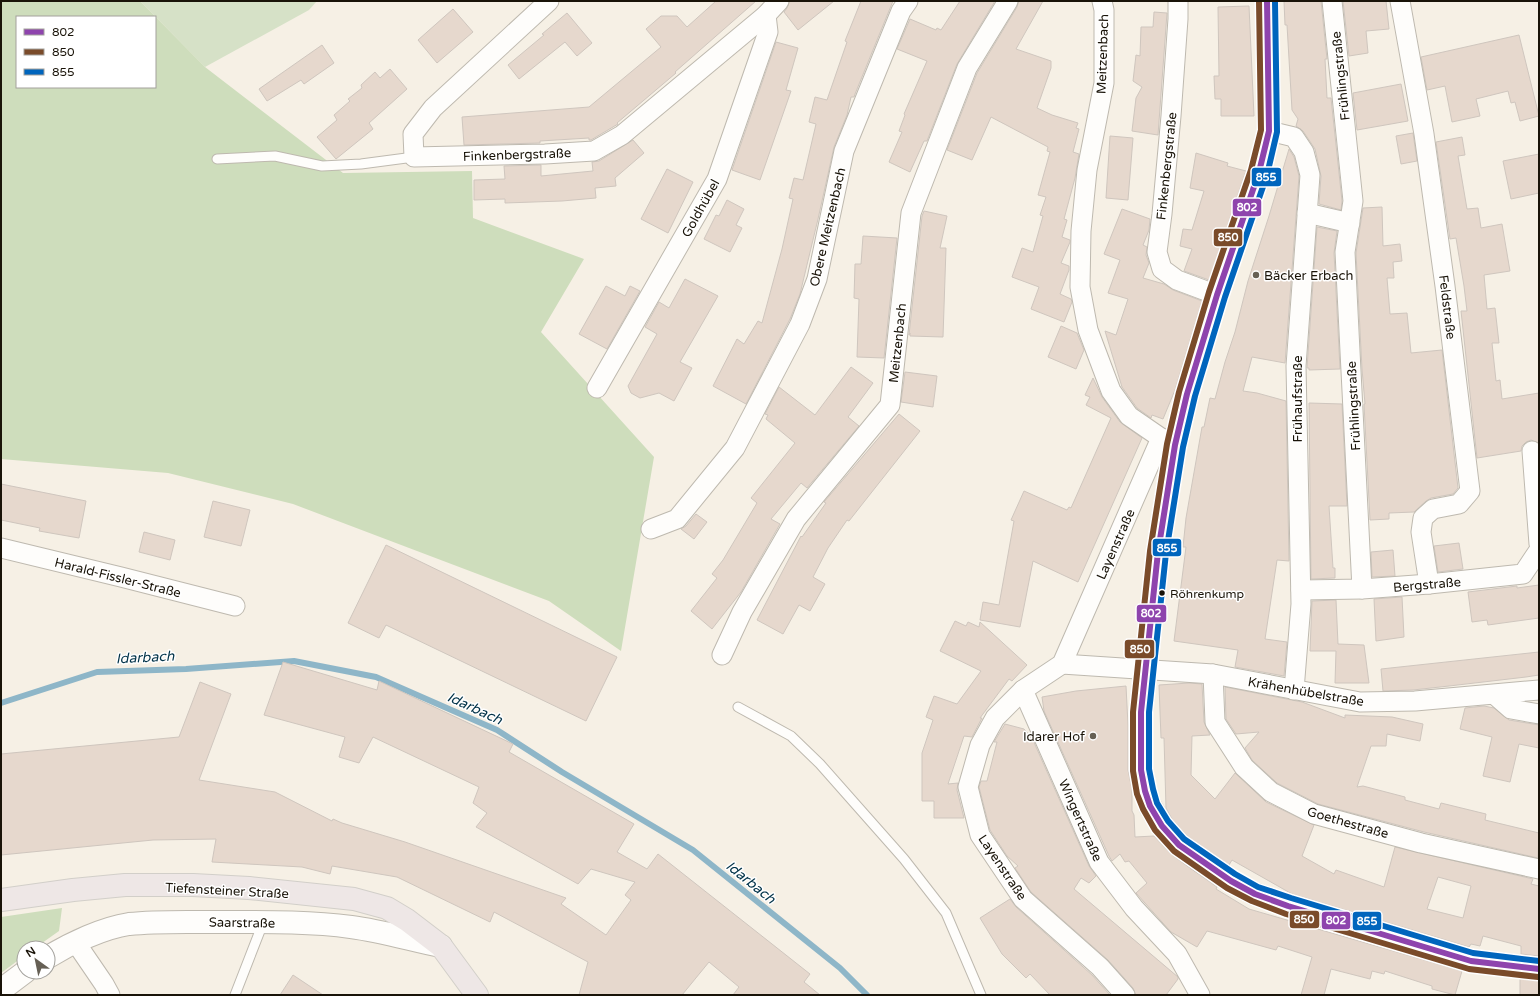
<svg xmlns="http://www.w3.org/2000/svg" width="1540" height="996" viewBox="0 0 1540 996" font-family="'Varela Round',sans-serif">
	<style>
		.green { fill: #d6e1c7 }
		.forest { fill: #ceddbc; fill-rule: evenodd }
		.lines { fill: none; stroke-linecap: round; stroke-linejoin: round }
		.stream { stroke: #8eb6c8; stroke-width: 6 }
		.building { fill: #e6d8cd; stroke: #cfc6be; fill-rule: evenodd }
		.service-casing { stroke: #beb9af; stroke-width: 11 }
		.minor-casing { stroke: #beb9af; stroke-width: 21 }
		.tertiary-casing { stroke: #beb9af; stroke-width: 24 }
		.primary-casing { stroke: #d2cfc9; stroke-width: 24 }
		.service { stroke: #fefdfb; stroke-width: 9 }
		.minor { stroke: #fefdfb; stroke-width: 19 }
		.tertiary { stroke: #fefdfb; stroke-width: 22 }
		.primary { stroke: #eee7e6; stroke-width: 22 }
		.bus-1-casing { stroke: #fff; stroke-width: 9 }
		.bus-2-casing { stroke: #fff; stroke-width: 9 }
		.bus-3-casing { stroke: #fff; stroke-width: 9 }
		.bus-1 { stroke: #8e44ad; stroke-width: 6 }
		.bus-2 { stroke: #7a4b2a; stroke-width: 6 }
		.bus-3 { stroke: #0065bd; stroke-width: 6 }
		.poi-dot { fill: #666055; stroke: #fff; stroke-width: 1.5 }
		.bus-dot { fill: #191308; stroke: #fff; stroke-width: 1.5 }
		.labels { text-anchor: middle; stroke-width: 3; stroke-linejoin: round; paint-order: stroke }
		.bus-label { font-size: 12px; fill: #191308; stroke: #fff; text-anchor: start }
		.street-label { font-size: 13px; fill: #191308; stroke: #fff }
		.poi-label { font-size: 13px; fill: #191308; stroke: #fff; text-anchor: start }
		.water-label { font-size: 14px; font-style: italic; fill: #003248; stroke: #fff }
		.line-badge { stroke: #fff; stroke-width: 1.5 }
		.badge-label { font-size: 11px; text-anchor: middle; font-weight: bold; fill: #fff }
	</style>
	<rect width="100%" height="100%" fill="#f6f0e5"/>
	<polygon class="green" points="140,1 317,1 309,10 205,67"/>
	<g class="forest">
		<path d="M1 1H140L205 67 343 173 472 171 473 218 584 259 541 332 654 457 621 651 549 601 293 504 168 473 1 459ZM17 17H155V87H17Z"/>
		<polygon points="62,908 59,931 35,948 24,948 24,956 1,973 1,917"/>
	</g>
	<g class="lines">
		<polyline class="stream" points="1,703 97,672 186,669 294,661 376,677 497,730 562,772 693,850 840,968 867,995"/>
	</g>
	<g class="building">
		<polygon points="716,1 756,1 675,72 676,73 617,123 618,124 591,140 589,140 589,138 540,141 540,143 464,145 462,117 589,107 661,47 646,29 661,16 677,16 687,27"/>
		<polygon points="790,1 834,1 798,30 784,12 787,8"/>
		<polygon points="861,1 893,1 855,94 854,97 851,97 847,115 834,147 818,219 800,294 790,319 746,404 713,386 737,339 744,344 758,321 762,323 782,249 793,199 789,198 794,178 803,180 816,124 809,122 815,97 827,100 847,42 845,41"/>
		<polygon points="960,1 995,1 957,64 927,141 924,141 910,172 889,162 902,132 899,131 905,115 904,114 927,61 897,49 910,19 936,30 937,28 941,30"/>
		<polygon points="1019,1 1043,1 1016,49 1051,61 1051,68 1037,108 1052,115 1078,123 1076,128 1079,129 1073,152 1079,154 1075,178 1064,219 1067,220 1062,237 1070,240 1070,242 1061,263 1069,266 1069,270 1060,294 1071,299 1072,302 1064,322 1031,309 1039,287 1012,277 1022,248 1033,252 1043,216 1040,215 1046,197 1038,195 1050,152 1047,151 1048,147 991,117 972,160 947,150 977,73 1017,7"/>
		<polygon points="1284,1 1321,1 1327,59 1325,59 1327,98 1331,98 1342,201 1341,210 1319,204 1321,176 1315,149 1303,131 1296,126 1298,119 1292,110 1287,25 1285,25"/>
		<polygon points="1343,1 1386,1 1389,29 1366,31 1368,53 1349,56"/>
		<polygon points="1249,6 1254,116 1221,116 1221,99 1215,99 1214,76 1219,76 1218,7"/>
		<polygon points="453,9 473,32 437,63 418,40"/>
		<polygon points="1154,12 1167,13 1158,135 1132,131 1136,98 1142,87 1133,81 1136,55 1140,56 1141,27 1153,27"/>
		<polygon points="567,13 592,43 577,56 565,42 519,79 508,65 544,35 542,34"/>
		<polygon points="1519,35 1539,116 1520,121 1515,102 1511,103 1508,91 1476,99 1480,116 1452,122 1445,86 1427,90 1421,57"/>
		<polygon points="776,42 798,48 786,90 791,91 760,180 732,170"/>
		<polygon points="322,45 334,63 304,84 301,80 267,101 259,89"/>
		<polygon points="390,69 407,89 369,123 373,129 336,159 317,137 337,120 334,115 350,101 348,99 362,88 361,85 375,72 380,78"/>
		<polygon points="1401,84 1408,121 1357,130 1353,93"/>
		<polygon points="1413,133 1417,161 1401,164 1396,136"/>
		<polygon points="1110,136 1133,138 1128,200 1106,198"/>
		<polygon points="1462,137 1465,155 1458,156 1467,209 1478,208 1481,228 1502,224 1510,271 1484,275 1487,309 1495,308 1499,343 1492,343 1496,381 1500,380 1502,399 1539,393 1539,443 1531,440 1526,442 1522,446 1521,451 1477,458 1461,311 1467,311 1464,286 1456,238 1450,239 1436,142"/>
		<polygon points="633,140 644,153 615,178 616,186 595,188 596,198 562,201 505,203 505,199 474,200 474,180 505,179 504,166 541,165 541,176 593,171 592,162 599,161"/>
		<polygon points="1289,149 1294,157 1299,176 1285,363 1252,357 1243,391 1257,393 1286,401 1289,561 1277,560 1265,639 1287,642 1284,676 1235,667 1238,650 1174,641 1186,547 1183,547 1186,518 1202,427 1204,427 1210,398 1215,399 1225,362 1235,332 1248,281 1269,216"/>
		<polygon points="1196,153 1228,163 1227,166 1246,171 1209,280 1184,271 1192,249 1180,246 1183,229 1192,230 1204,191 1190,188"/>
		<polygon points="1539,154 1539,193 1511,199 1503,161"/>
		<polygon points="667,169 693,182 668,233 641,219"/>
		<polygon points="727,200 744,209 736,225 742,228 730,252 704,239 716,215 719,216"/>
		<polygon points="1382,207 1383,246 1400,244 1402,261 1393,262 1394,278 1387,278 1390,314 1407,313 1411,353 1442,350 1458,488 1453,494 1431,498 1426,501 1414,512 1389,513 1389,519 1370,520 1364,404 1365,404 1362,369 1356,253 1363,208"/>
		<polygon points="1122,209 1150,219 1149,230 1143,245 1147,247 1146,255 1149,263 1143,278 1164,284 1173,290 1202,301 1175,390 1163,419 1152,415 1151,418 1137,408 1122,387 1105,331 1116,335 1128,299 1108,293 1120,260 1104,254"/>
		<polygon points="924,211 947,216 940,248 946,248 943,337 910,336 910,333 909,335 922,216"/>
		<polygon points="1317,227 1337,231 1334,253 1340,369 1309,370 1309,368 1307,368"/>
		<polygon points="863,236 897,238 884,358 857,357 859,299 854,298 855,264 861,264"/>
		<polygon points="685,279 718,296 680,362 692,368 674,401 659,393 640,398 631,393 628,386 657,334 645,327 659,302 669,308"/>
		<polygon points="606,286 625,296 630,286 640,291 607,349 579,334"/>
		<polygon points="1061,326 1077,333 1084,350 1076,369 1048,357"/>
		<polygon points="851,367 873,383 848,417 859,426 807,488 801,483 771,519 780,524 741,592 712,629 691,611 717,578 712,574 723,560 757,503 751,498 795,443 766,419 768,415 765,414 779,387 815,415"/>
		<polygon points="905,372 937,376 933,407 901,402"/>
		<polygon points="1093,378 1102,397 1120,422 1142,438 1078,582 1033,561 1020,627 980,620 983,602 999,605 1014,521 1011,520 1024,491 1067,510 1069,507 1071,508 1111,418 1086,405 1090,397 1085,395"/>
		<polygon points="1309,403 1342,404 1347,506 1329,506 1333,568 1335,568 1335,578 1311,579"/>
		<polygon points="899,414 920,431 849,521 847,520 828,548 813,577 825,584 810,611 799,605 783,634 757,620 801,536 802,537 826,503 824,502"/>
		<polygon points="1,484 86,501 79,538 39,531 40,528 1,520"/>
		<polygon points="213,501 250,510 241,546 204,537"/>
		<polygon points="696,514 707,522 694,539 681,529 686,526"/>
		<polygon points="144,532 175,540 170,560 139,552"/>
		<polygon points="1459,543 1463,569 1438,572 1434,546"/>
		<polygon points="386,545 617,657 586,721 386,625 379,638 348,623"/>
		<polygon points="1393,550 1395,576 1372,577 1371,552"/>
		<polygon points="1539,585 1539,618 1488,625 1487,620 1472,622 1468,592 1517,586 1517,588"/>
		<polygon points="1402,597 1404,637 1376,641 1374,599"/>
		<polygon points="1336,600 1338,644 1364,645 1369,683 1335,683 1336,651 1310,651 1312,601"/>
		<polygon points="955,621 966,626 968,622 979,627 980,622 1027,665 1012,681 1009,679 980,718 982,718 972,737 964,736 948,784 958,783 957,790 964,818 934,818 934,801 922,801 922,753 933,720 926,717 934,696 957,704 981,671 940,651"/>
		<polygon points="1539,652 1539,675 1526,677 1449,686 1413,690 1383,691 1381,669"/>
		<polygon points="283,662 377,690 379,681 513,744 509,752 634,824 617,852 647,869 658,854 810,974 804,982 820,995 733,995 739,987 709,962 682,995 579,995 588,962 494,912 490,922 397,877 332,866 330,874 302,867 212,862 216,839 153,840 1,855 1,754 179,737 200,682 231,694 199,780 275,792 332,821 333,819 342,823 405,842 566,898 561,904 606,935 631,900 625,895 635,882 591,869 578,884 476,827 487,813 473,803 479,787 373,737 359,763 339,757 345,737 264,715"/>
		<path d="M1189 683 1202 684 1204 722 1210 735 1192 736 1191 775 1215 799 1235 773 1266 802 1314 825 1302 856 1334 874 1336 870 1384 887 1395 847 1533 879 1531 884 1539 886V956L1521 954V946L1483 936 1480 946 1471 944 1469 947 1292 894 1232 860 1229 865 1187 836 1172 819 1166 808 1164 738H1161L1159 685ZM1438 877 1471 886 1463 918 1427 909Z"/>
		<polygon points="1126,686 1128,725 1128,770 1132,789 1132,811 1134,815 1135,837 1154,836 1172,855 1217,887 1216,889 1249,909 1462,971 1455,995 1432,989 1432,986 1385,971 1384,974 1372,971 1370,979 1331,969 1324,995 1301,995 1312,957 1278,946 1276,950 1207,931 1197,947 1171,932 1136,893 1147,883 1129,861 1125,862 1120,854 1112,861 1109,856 1044,711 1042,697 1076,691"/>
		<polygon points="1225,687 1302,702 1345,718 1345,715 1392,717 1423,724 1420,741 1387,734 1386,746 1371,746 1357,787 1363,786 1405,797 1405,800 1439,809 1441,803 1486,814 1485,820 1539,833 1538,858 1424,832 1318,804 1277,783 1252,760 1245,748 1259,732 1236,734 1226,719"/>
		<polygon points="1484,706 1494,708 1509,720 1539,725 1539,748 1519,744 1510,782 1483,776 1492,737 1460,729 1465,708"/>
		<polygon points="1005,724 1024,729 1032,738 1089,866 1096,876 1089,883 1081,878 1074,889 1178,977 1178,979 1166,995 1136,995 1133,988 1108,960 1031,892 1015,868 1018,866 1007,856 990,830 979,787 981,781 987,781 997,742 994,742"/>
		<polygon points="1010,899 1016,907 1092,975 1110,995 1050,995 1030,974 1026,978 1002,954 980,918"/>
		<polygon points="293,975 323,995 280,995"/>
		<polygon points="1520,979 1539,981 1539,995 1520,995"/>
	</g>
	<g class="lines">
		<defs>
			<g id="service">
				<polyline points="217,159 275,156 322,166 361,164 414,157"/>
				<polyline points="738,707 791,736 820,764 904,859 946,913 981,995"/>
				<polyline points="235,995 263,923"/>
			</g>
			<g id="minor">
				<polyline points="549,1 433,108 413,134 414,157 545,154 594,151 622,135 766,15 779,1"/>
				<polyline points="1102,1 1104,10 1104,83 1087,170 1081,231 1080,287 1088,330 1111,391 1129,416 1161,438"/>
				<polyline points="1178,1 1178,19 1171,116 1162,214 1157,252 1162,269 1177,280 1217,295"/>
				<polyline points="1332,1 1353,201 1345,252 1362,589"/>
				<polyline points="1400,1 1424,134 1445,286 1470,491 1459,504 1433,509 1423,518 1421,532 1429,584"/>
				<polyline points="1269,131 1294,137 1304,152 1310,175 1296,366 1301,604 1294,690"/>
				<polyline points="1307,213 1350,223"/>
				<polyline points="597,388 717,179 768,32 766,15"/>
				<polyline points="1532,451 1539,544"/>
				<polyline points="651,529 677,519 735,448 800,324 817,279 844,151 901,11 908,1"/>
				<polyline points="1,548 121,577 235,606"/>
				<polyline points="1301,590 1362,589 1429,584 1523,574 1539,550"/>
				<polyline points="722,655 742,612 796,519 890,405 911,213 967,68 1008,1"/>
				<polyline points="1062,664 1213,674 1360,702 1415,701 1539,690"/>
				<polyline points="1213,674 1215,722 1244,767 1271,792 1314,814 1421,843 1539,869"/>
				<polyline points="1023,690 1099,862 1134,908 1177,954 1200,995"/>
				<polyline points="1495,695 1511,709 1539,714"/>
				<polyline points="76,943 104,984 110,995"/>
				<polyline points="1125,995 1100,967 1023,899 980,835 968,787 980,745 995,718 1023,690 1062,664 1161,438 1175,445"/>
			</g>
			<g id="tertiary">
				<polyline points="1267,1 1269,131 1259,172 1217,295 1187,394 1175,445 1158,552 1141,712 1141,770 1145,791 1150,806 1162,826 1179,845 1202,862 1231,881 1255,894 1288,906 1471,961 1539,969"/>
				<path d="M48 957C71 943 103 928 129 924 157 921 186 922 215 922 259 922 308 921 351 927 382 931 411 940 441 946"/>
				<polyline points="1,990 25,972"/>
			</g>
			<polyline id="primary" points="1,900 73,890 125,885 193,885 249,888 354,899 387,908 407,920 441,946 477,995"/>
		</defs>
		<use href="#service" class="service-casing"/>
		<use href="#minor" class="minor-casing"/>
		<use href="#tertiary" class="tertiary-casing"/>
		<use href="#primary" class="primary-casing"/>
		<use href="#service" class="service"/>
		<use href="#minor" class="minor"/>
		<use href="#tertiary" class="tertiary"/>
		<use href="#primary" class="primary"/>
		<defs>
			<polyline id="bus-1" points="1267,1 1269,131 1259,172 1217,295 1187,394 1175,445 1158,552 1141,712 1141,770 1145,791 1150,806 1162,826 1179,845 1231,881 1255,894 1288,906 1471,961 1539,969"/>
			<polyline id="bus-2" points="1259,1 1261,130 1251,170 1209,292 1179,392 1167,444 1150,551 1133,712 1133,771 1137,794 1143,809 1155,830 1174,851 1227,888 1252,901 1286,914 1469,969 1538,977"/>
			<polyline id="bus-3" points="1275,1 1277,132 1267,175 1225,297 1195,396 1183,447 1166,553 1149,712 1149,769 1153,789 1157,803 1168,821 1184,839 1235,874 1258,887 1291,898 1473,953 1539,961"/>
		</defs>
		<use href="#bus-1" class="bus-1-casing"/>
		<use href="#bus-2" class="bus-2-casing"/>
		<use href="#bus-3" class="bus-3-casing"/>
		<use href="#bus-1" class="bus-1"/>
		<use href="#bus-2" class="bus-2"/>
		<use href="#bus-3" class="bus-3"/>
	</g>
	<g class="poi-dot">
		<circle cx="1256" cy="275" r="4"/>
		<circle cx="1093" cy="736" r="4"/>
	</g>
	<circle class="bus-dot" cx="1162" cy="593" r="3.5"/>
	<g class="labels">
		<g class="bus-label">
			<text x="1170" y="598">Röhrenkump</text>
		</g>
		<g class="street-label">
			<text transform="translate(1102 54) rotate(-88)" y="5">Meitzenbach</text>
			<text transform="translate(1340 76) rotate(-96)" y="5">Frühlingstraße</text>
			<text transform="translate(517 154) rotate(-2)" y="5">Finkenbergstraße</text>
			<text transform="translate(1166 166) rotate(-84)" y="5">Finkenbergstraße</text>
			<text transform="translate(700 208) rotate(-61)" y="5">Goldhübel</text>
			<text transform="translate(827 227) rotate(-77)" y="5">Obere Meitzenbach</text>
			<text transform="translate(1448 307) rotate(83)" y="5">Feldstraße</text>
			<text transform="translate(897 343) rotate(-84)" y="5">Meitzenbach</text>
			<text transform="translate(1297 399) rotate(-90)" y="5">Frühaufstraße</text>
			<text transform="translate(1353 406) rotate(-93)" y="5">Frühlingstraße</text>
			<text transform="translate(1115 544) rotate(-66)" y="5">Layenstraße</text>
			<text transform="translate(118 577) rotate(14)" y="5">Harald-Fissler-Straße</text>
			<text transform="translate(1427 584) rotate(-5)" y="5">Bergstraße</text>
			<text transform="translate(1306 691) rotate(10)" y="5">Krähenhübelstraße</text>
			<text transform="translate(1081 820) rotate(66)" y="5">Wingertstraße</text>
			<text transform="translate(1348 822) rotate(16)" y="5">Goethestraße</text>
			<text transform="translate(1003 867) rotate(56)" y="5">Layenstraße</text>
			<text transform="translate(227 890) rotate(3)" y="5">Tiefensteiner Straße</text>
			<text transform="translate(242 922) rotate(1)" y="5">Saarstraße</text>
		</g>
		<g class="poi-label">
			<text x="1264" y="280">Bäcker Erbach</text>
			<text x="1085" y="741" text-anchor="end">Idarer Hof</text>
		</g>
		<g class="water-label">
			<text transform="translate(145 657) rotate(-3)" y="5">Idarbach</text>
			<text transform="translate(475 708) rotate(25)" y="5">Idarbach</text>
			<text transform="translate(751 882) rotate(39)" y="5">Idarbach</text>
		</g>
	</g>
	<g class="line-badge">
		<rect x="1251" y="167" width="31" height="20" rx="4" fill="#0065bd"/>
		<rect x="1232" y="198" width="30" height="19" rx="4" fill="#8e44ad"/>
		<rect x="1213" y="228" width="30" height="19" rx="4" fill="#7a4b2a"/>
		<rect x="1152" y="538" width="30" height="19" rx="4" fill="#0065bd"/>
		<rect x="1136" y="604" width="31" height="19" rx="4" fill="#8e44ad"/>
		<rect x="1124" y="639" width="31" height="20" rx="4" fill="#7a4b2a"/>
		<rect x="1289" y="910" width="31" height="19" rx="4" fill="#7a4b2a"/>
		<rect x="1321" y="911" width="30" height="19" rx="4" fill="#8e44ad"/>
		<rect x="1352" y="911" width="30" height="20" rx="4" fill="#0065bd"/>
	</g>
	<g class="badge-label">
		<text x="1266" y="181">855</text>
		<text x="1247" y="211">802</text>
		<text x="1228" y="241">850</text>
		<text x="1167" y="552">855</text>
		<text x="1151" y="617">802</text>
		<text x="1140" y="653">850</text>
		<text x="1304" y="923">850</text>
		<text x="1336" y="924">802</text>
		<text x="1367" y="925">855</text>
	</g>
	<rect width="1540" height="996" fill="none" stroke="#191308" stroke-width="4"/>
	<rect x="16" y="16" width="140" height="72" fill="#ffffff" stroke="#a3a19c"/>
	<rect x="24" y="29" width="20" height="6" fill="#8e44ad" stroke="#a3a19c"/>
	<text x="52" y="36" font-size="12" fill="#191308">802</text>
	<rect x="24" y="49" width="20" height="6" fill="#7a4b2a" stroke="#a3a19c"/>
	<text x="52" y="56" font-size="12" fill="#191308">850</text>
	<rect x="24" y="69" width="20" height="6" fill="#0065bd" stroke="#a3a19c"/>
	<text x="52" y="76" font-size="12" fill="#191308">855</text>
	<g transform="translate(36 960) rotate(327)"><circle r="19" fill="#ffffff" stroke="#a3a19c"/>
	<path d="M0-3L7 15L0 10L-7 15Z" fill="#666055"/>
	<text y="-6" font-size="11" font-weight="bold" text-anchor="middle" fill="#191308">N</text>
	</g>
</svg>
